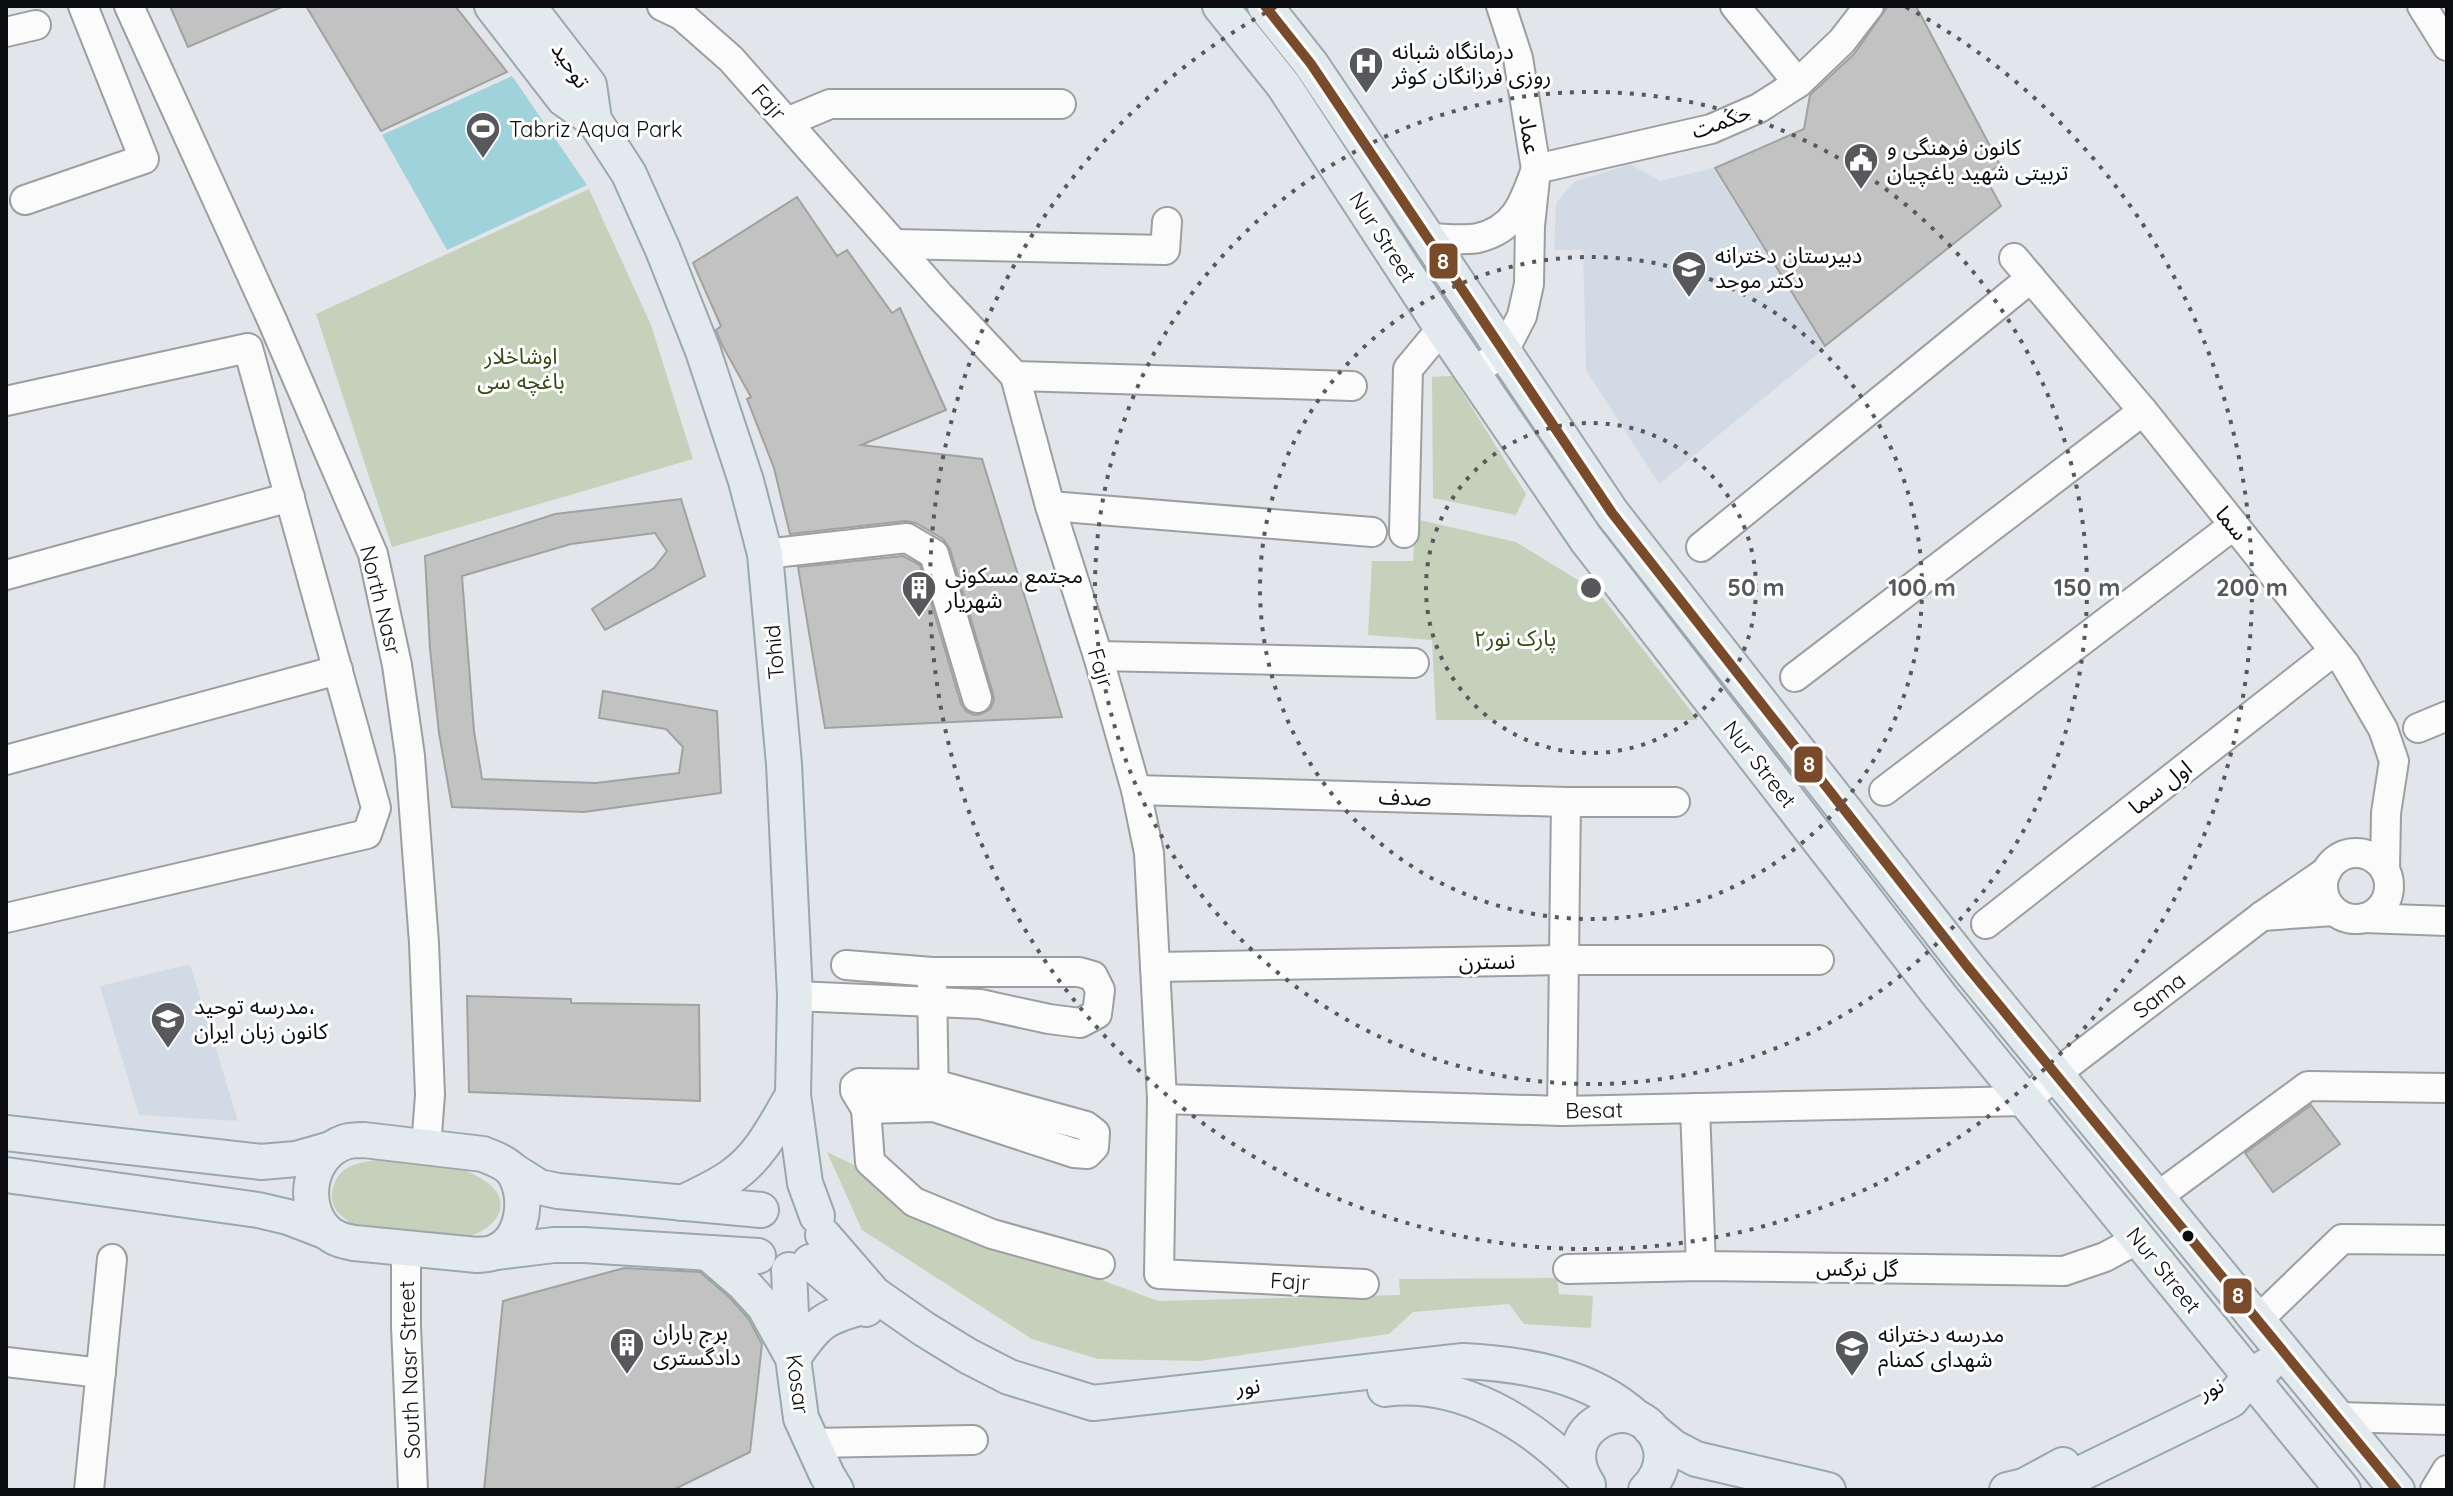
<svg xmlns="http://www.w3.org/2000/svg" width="2453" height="1496" viewBox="0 0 2453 1496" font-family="Quicksand,'Noto Sans Arabic',sans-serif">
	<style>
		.built { fill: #d2dbe5 }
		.green { fill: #c5d1ba }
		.water { fill: #9fd2db }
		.building { fill: #c2c2c2; stroke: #a0a1a1; stroke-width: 2 }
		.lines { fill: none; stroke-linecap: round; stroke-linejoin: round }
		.minor-casing { stroke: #9c9ea1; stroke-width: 32 }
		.major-casing { stroke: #9aa8ac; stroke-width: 38 }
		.minor { stroke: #fbfbfc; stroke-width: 28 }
		.major { stroke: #e3eaed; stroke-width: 34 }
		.bus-1-casing { stroke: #fff; stroke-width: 16 }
		.bus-1 { stroke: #7a4b2a; stroke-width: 10 }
		.ring { fill: none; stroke: #56585c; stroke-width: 4; stroke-dasharray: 4 8 }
		.bus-dot { fill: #0a0c0f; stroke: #fff; stroke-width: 3 }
		.labels { text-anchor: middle; stroke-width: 6; stroke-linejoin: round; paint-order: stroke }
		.poi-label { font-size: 22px; fill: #0a0c0f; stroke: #fff; text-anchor: start }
		.street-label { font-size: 22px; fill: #0a0c0f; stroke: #fff }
		.park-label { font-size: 22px; fill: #364911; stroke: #fff }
		.centre { fill: #56585c; stroke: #fff; stroke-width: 4 }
		.ring-label { font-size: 24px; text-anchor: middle; font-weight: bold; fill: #56585c; stroke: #fff; stroke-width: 6; stroke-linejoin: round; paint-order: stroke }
		.line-badge { stroke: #fff; stroke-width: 3 }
		.badge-label { font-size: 22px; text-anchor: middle; font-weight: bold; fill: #fff }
	</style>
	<rect width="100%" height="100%" fill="#e2e6ea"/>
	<g class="built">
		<polygon points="1630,164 1660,181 1713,168 1825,348 1659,484 1586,370 1583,250 1554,250 1556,203 1574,182"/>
		<polygon points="190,964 238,1121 139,1115 100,986"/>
	</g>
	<g class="green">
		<polygon points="589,189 651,325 693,459 392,547 316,314"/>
		<polygon points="1452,376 1526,494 1516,515 1433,498 1432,377"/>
		<polygon points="1415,519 1516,542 1599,593 1698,720 1436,720 1432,640 1368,635 1372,561 1413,561"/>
		<polygon points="827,1152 1075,1270 1158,1301 1400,1295 1399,1279 1557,1278 1559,1294 1593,1296 1591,1328 1524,1324 1509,1304 1413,1312 1389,1334 1200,1361 1098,1359 1032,1339 862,1230"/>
		<path d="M382 1159C419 1161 457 1160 488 1183 517 1206 491 1233 464 1237 456 1238 447 1237 439 1236 413 1235 385 1236 361 1227 343 1220 327 1208 333 1187 336 1179 339 1173 347 1168 358 1162 371 1161 382 1159Z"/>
	</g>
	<polygon class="water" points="512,76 587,185 447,250 382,135"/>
	<g class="building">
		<polygon points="170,6 284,6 188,47"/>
		<polygon points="306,6 455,6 507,72 381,131"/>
		<polygon points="1888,6 1916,6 2000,165 1984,175 2001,206 1825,346 1715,168 1804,129 1810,95 1854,54"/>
		<polygon points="797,197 837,256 847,250 892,313 900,308 946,410 861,445 982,459 1062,717 825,728 798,567 903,556 920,565 961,704 966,711 974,715 981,714 990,709 994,701 993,694 950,549 943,539 916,523 905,521 790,534 774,468 747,399 751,397 721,343 716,330 721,326 693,263"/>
		<polygon points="681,499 705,576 605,630 592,609 654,568 667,551 655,533 571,544 462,576 474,731 482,779 596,783 679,773 683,747 666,729 599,718 603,691 717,711 721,793 584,812 452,807 439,733 430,649 425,556 555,514"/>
		<polygon points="467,996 571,999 571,1003 699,1005 700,1101 469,1092"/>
		<polygon points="2311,1105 2340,1144 2273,1192 2245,1153"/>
		<polygon points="624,1268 700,1272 729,1297 748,1318 762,1344 750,1452 673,1490 484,1490 503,1301"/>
	</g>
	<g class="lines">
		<defs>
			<g id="minor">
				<polyline points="129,6 272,320 373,554 397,665 410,756 424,943 430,1095 426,1147"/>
				<polyline points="662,6 681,15 731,59 940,296 1015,376 1050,506 1098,656 1136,790 1149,853 1162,1099 1159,1274 1364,1284"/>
				<polyline points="1501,6 1518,58 1536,169 1711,129 1759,108 1798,83 1842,41 1869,6"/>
				<polyline points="1735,6 1798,83"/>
				<polyline points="2422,6 2447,46"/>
				<polyline points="6,32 36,25"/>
				<polyline points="787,122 830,104 1061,104"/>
				<polyline points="25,200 144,159 83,6"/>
				<path d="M1427 238C1443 238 1463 241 1478 238 1516 229 1524 202 1536 169L1530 226 1529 284 1522 316 1504 351 1473 373"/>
				<polyline points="895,244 1165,250 1167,222"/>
				<polyline points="2014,258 2143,411 2345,664 2383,729 2394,761 2386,813 2385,870"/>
				<polyline points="1015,376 1352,386"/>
				<polyline points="6,401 248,348 376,808 367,834 6,918"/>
				<polyline points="1050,506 1372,532"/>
				<polyline points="1404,533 1408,369 1442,328"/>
				<polyline points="1701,547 2031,278"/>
				<polyline points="765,554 907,538 934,554 977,698"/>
				<polyline points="6,575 290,497"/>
				<polyline points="1098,656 1414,663"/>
				<polyline points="1795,677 2143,411"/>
				<polyline points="2418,728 2447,716"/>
				<polyline points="6,760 338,670"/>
				<polyline points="1136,790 1566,802 1675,802"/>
				<polyline points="1884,791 2234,525"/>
				<circle cx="2356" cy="886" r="33"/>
				<polyline points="2262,916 2334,911"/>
				<polyline points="2364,918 2447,921"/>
				<polyline points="1986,924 2334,651"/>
				<polyline points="1155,967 1564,960 1819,960"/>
				<polyline points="932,984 934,1102"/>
				<polyline points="795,996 980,1004 1049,1019 1080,1023 1097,1014 1100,990 1093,976 1079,972 932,972 846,965"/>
				<polygon points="859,1083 934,1084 1086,1126 1095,1133 1094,1147 1087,1154 1074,1153 934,1107 866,1109 855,1091 855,1086"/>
				<polyline points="1162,1099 1562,1111 2026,1101 2057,1073 2262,916 2327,871"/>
				<polyline points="1695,1108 1701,1266"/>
				<polyline points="866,1109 870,1162 914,1202 992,1234 1100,1264"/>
				<polyline points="1562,1111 1566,802"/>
				<polyline points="2157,1197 2308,1086 2447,1088"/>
				<polyline points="406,1249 406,1326 413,1490"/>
				<polyline points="1568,1269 1701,1266 2064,1271 2105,1257 2138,1239"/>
				<polyline points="2257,1321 2342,1239 2447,1240"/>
				<polyline points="6,1362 101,1373"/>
				<polyline points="2338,1417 2447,1420"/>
				<polyline points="812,1443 973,1440"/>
				<polyline points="89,1490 112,1259"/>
				<polyline points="2435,1490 2447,1470"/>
			</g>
			<g id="major">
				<polyline points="492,6 564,99 594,120"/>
				<polyline points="528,6 589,85 594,120 629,174 663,250 703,351 746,481 765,554 784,764 795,996 793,1095 805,1183 817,1216"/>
				<polyline points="1220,6 1284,86 1434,316 1586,539 1940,996 2343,1490"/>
				<polyline points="1265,6 1311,64 1612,513 1966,965 2397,1490"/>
				<polyline points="6,1133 261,1162 296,1159 331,1149"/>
				<path d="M364 1140 483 1154C492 1158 503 1161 511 1169 530 1192 525 1240 495 1252 490 1255 482 1254 477 1255L354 1243C344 1241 334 1239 326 1231 300 1205 309 1154 345 1142 351 1140 358 1140 364 1140Z"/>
				<polyline points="512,1170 539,1187 558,1191 761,1210"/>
				<polyline points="6,1175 258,1210 288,1217 327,1232"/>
				<path d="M682 1203C698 1195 717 1187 732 1176 761 1156 775 1125 793 1095"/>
				<path d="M823 1235 874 1294 924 1329 968 1356 1009 1377 1093 1403 1463 1361C1525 1364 1590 1375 1637 1418"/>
				<polyline points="496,1252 554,1245 584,1245 758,1256"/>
				<path d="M708 1253 743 1283 764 1306 793 1358C816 1324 823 1317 863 1307"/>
				<polyline points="810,1262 866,1309"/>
				<polyline points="789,1270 793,1358 801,1418 827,1475 836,1490"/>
				<path d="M1385 1389C1460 1379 1531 1423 1582 1476"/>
				<polyline points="1650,1428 1673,1447 1696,1459 1828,1490"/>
				<path d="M1588 1485C1548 1426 1641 1384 1660 1445 1665 1463 1658 1478 1646 1490"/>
				<polyline points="2007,1490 2024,1486 2063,1465"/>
				<polyline points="2047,1490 2231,1400 2250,1376 2267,1366"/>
			</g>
		</defs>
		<use href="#minor" class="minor-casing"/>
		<use href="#major" class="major-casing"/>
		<use href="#minor" class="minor"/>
		<use href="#major" class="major"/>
		<defs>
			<polyline id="bus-1" points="1265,6 1311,64 1612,513 1966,965 2397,1490"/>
		</defs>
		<use href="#bus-1" class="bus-1-casing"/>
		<use href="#bus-1" class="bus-1"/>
	</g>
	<g class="ring">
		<circle cx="1591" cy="588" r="165"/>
		<circle cx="1591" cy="588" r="331"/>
		<circle cx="1591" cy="588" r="496"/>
		<path d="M1906 7A661 661 0 1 1 1276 7"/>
	</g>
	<defs>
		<symbol id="hospital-pin" viewBox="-11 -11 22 30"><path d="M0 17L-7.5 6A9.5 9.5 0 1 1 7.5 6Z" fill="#56585c" stroke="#fff"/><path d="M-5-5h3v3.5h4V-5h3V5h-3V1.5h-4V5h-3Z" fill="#fff"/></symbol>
		<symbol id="stadium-pin" viewBox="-11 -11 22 30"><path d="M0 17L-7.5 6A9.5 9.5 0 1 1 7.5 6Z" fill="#56585c" stroke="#fff"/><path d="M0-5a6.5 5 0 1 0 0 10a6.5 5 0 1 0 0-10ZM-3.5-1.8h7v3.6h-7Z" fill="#fff"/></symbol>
		<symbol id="civic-pin" viewBox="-11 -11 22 30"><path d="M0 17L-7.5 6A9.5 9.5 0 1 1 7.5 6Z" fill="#56585c" stroke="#fff"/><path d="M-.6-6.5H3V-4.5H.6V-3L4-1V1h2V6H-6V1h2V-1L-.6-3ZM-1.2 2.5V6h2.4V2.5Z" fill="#fff"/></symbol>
		<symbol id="school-pin" viewBox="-11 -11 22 30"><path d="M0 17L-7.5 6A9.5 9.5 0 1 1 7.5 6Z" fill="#56585c" stroke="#fff"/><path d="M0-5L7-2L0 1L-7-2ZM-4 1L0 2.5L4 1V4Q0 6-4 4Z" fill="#fff"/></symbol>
		<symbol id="building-pin" viewBox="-11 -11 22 30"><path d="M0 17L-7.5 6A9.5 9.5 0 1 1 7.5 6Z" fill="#56585c" stroke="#fff"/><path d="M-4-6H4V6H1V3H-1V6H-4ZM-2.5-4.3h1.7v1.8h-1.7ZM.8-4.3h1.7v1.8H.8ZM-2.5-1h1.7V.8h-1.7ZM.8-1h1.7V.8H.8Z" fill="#fff"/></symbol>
	</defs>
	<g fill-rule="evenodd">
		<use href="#hospital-pin" x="1346" y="44" width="40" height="54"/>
		<use href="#stadium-pin" x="463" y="109" width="40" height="54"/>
		<use href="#civic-pin" x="1841" y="140" width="40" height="54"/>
		<use href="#school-pin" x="1669" y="248" width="40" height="54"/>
		<use href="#building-pin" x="899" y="568" width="40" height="54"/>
		<use href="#school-pin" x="148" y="999" width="40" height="54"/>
		<use href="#building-pin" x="607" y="1325" width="40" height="54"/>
		<use href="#school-pin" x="1832" y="1327" width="40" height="54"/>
	</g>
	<circle class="bus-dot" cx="2188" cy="1236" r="7"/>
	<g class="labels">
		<g class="poi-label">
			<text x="1392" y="59">درمانگاه شبانه<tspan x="1392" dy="25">روزی فرزانگان کوثر</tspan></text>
			<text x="509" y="137">Tabriz Aqua Park</text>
			<text x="1887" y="155">کانون فرهنگی و<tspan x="1887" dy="25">تربیتی شهید یاغچیان</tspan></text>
			<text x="1715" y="263">دبیرستان دخترانه<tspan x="1715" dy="25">دکتر موحد</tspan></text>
			<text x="945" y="583">مجتمع مسکونی<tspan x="945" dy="25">شهریار</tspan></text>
			<text x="194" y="1014">مدرسه توحید،<tspan x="194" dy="25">کانون زبان ایران</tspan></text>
			<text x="653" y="1340">برج باران<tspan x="653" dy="25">دادگستری</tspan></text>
			<text x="1878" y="1342">مدرسه دخترانه<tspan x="1878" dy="25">شهدای کمنام</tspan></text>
		</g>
		<g class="street-label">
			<text transform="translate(571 65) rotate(56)" y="8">توحید</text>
			<text transform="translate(769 102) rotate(49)" y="8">Fajr</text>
			<text transform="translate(1721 121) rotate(-20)" y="8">حکمت</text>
			<text transform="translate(1530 134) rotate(81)" y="8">عماد</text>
			<text transform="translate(1383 237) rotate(57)" y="8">Nur Street</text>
			<text transform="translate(2232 523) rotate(51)" y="8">سما</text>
			<text transform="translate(381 600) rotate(76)" y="8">North Nasr</text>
			<text transform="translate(774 652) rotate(-95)" y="8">Tohid</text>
			<text transform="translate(1101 668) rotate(73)" y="8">Fajr</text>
			<text transform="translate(1760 764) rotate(52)" y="8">Nur Street</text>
			<text transform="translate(2160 787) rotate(-38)" y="8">اول سما</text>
			<text transform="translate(1405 797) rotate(2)" y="8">صدف</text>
			<text transform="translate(1487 961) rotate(-1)" y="8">نسترن</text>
			<text transform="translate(2159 995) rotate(-38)" y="8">Sama</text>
			<text transform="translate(1594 1110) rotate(-1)" y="8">Besat</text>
			<text transform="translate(1857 1268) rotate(1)" y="8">گل نرگس</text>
			<text transform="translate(2164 1270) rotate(51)" y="8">Nur Street</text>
			<text transform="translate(1290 1281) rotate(3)" y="8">Fajr</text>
			<text transform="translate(409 1370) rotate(-92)" y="8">South Nasr Street</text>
			<text transform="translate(798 1384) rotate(82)" y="8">Kosar</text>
			<text transform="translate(1248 1386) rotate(-6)" y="8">نور</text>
			<text transform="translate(2211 1388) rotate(-23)" y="8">نور</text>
		</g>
		<g class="park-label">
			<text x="521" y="364">اوشاخلار<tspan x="521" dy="25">باغچه سی</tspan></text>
			<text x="1515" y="646">پارک نور۲</text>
		</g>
	</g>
	<circle cx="1591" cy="588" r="12" class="centre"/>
	<g class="ring-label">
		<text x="1756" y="596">50 m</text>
		<text x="1922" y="596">100 m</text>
		<text x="2087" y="596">150 m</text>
		<text x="2252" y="596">200 m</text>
	</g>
	<g class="line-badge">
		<rect x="1428" y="242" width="31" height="38" rx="8" fill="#7a4b2a"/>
		<rect x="1793" y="745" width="31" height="39" rx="8" fill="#7a4b2a"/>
		<rect x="2222" y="1277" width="31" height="38" rx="8" fill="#7a4b2a"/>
	</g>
	<g class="badge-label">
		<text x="1443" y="269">8</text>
		<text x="1809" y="772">8</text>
		<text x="2238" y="1303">8</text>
	</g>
	<rect width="2453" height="1496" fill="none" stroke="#0a0c0f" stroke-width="16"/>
</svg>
